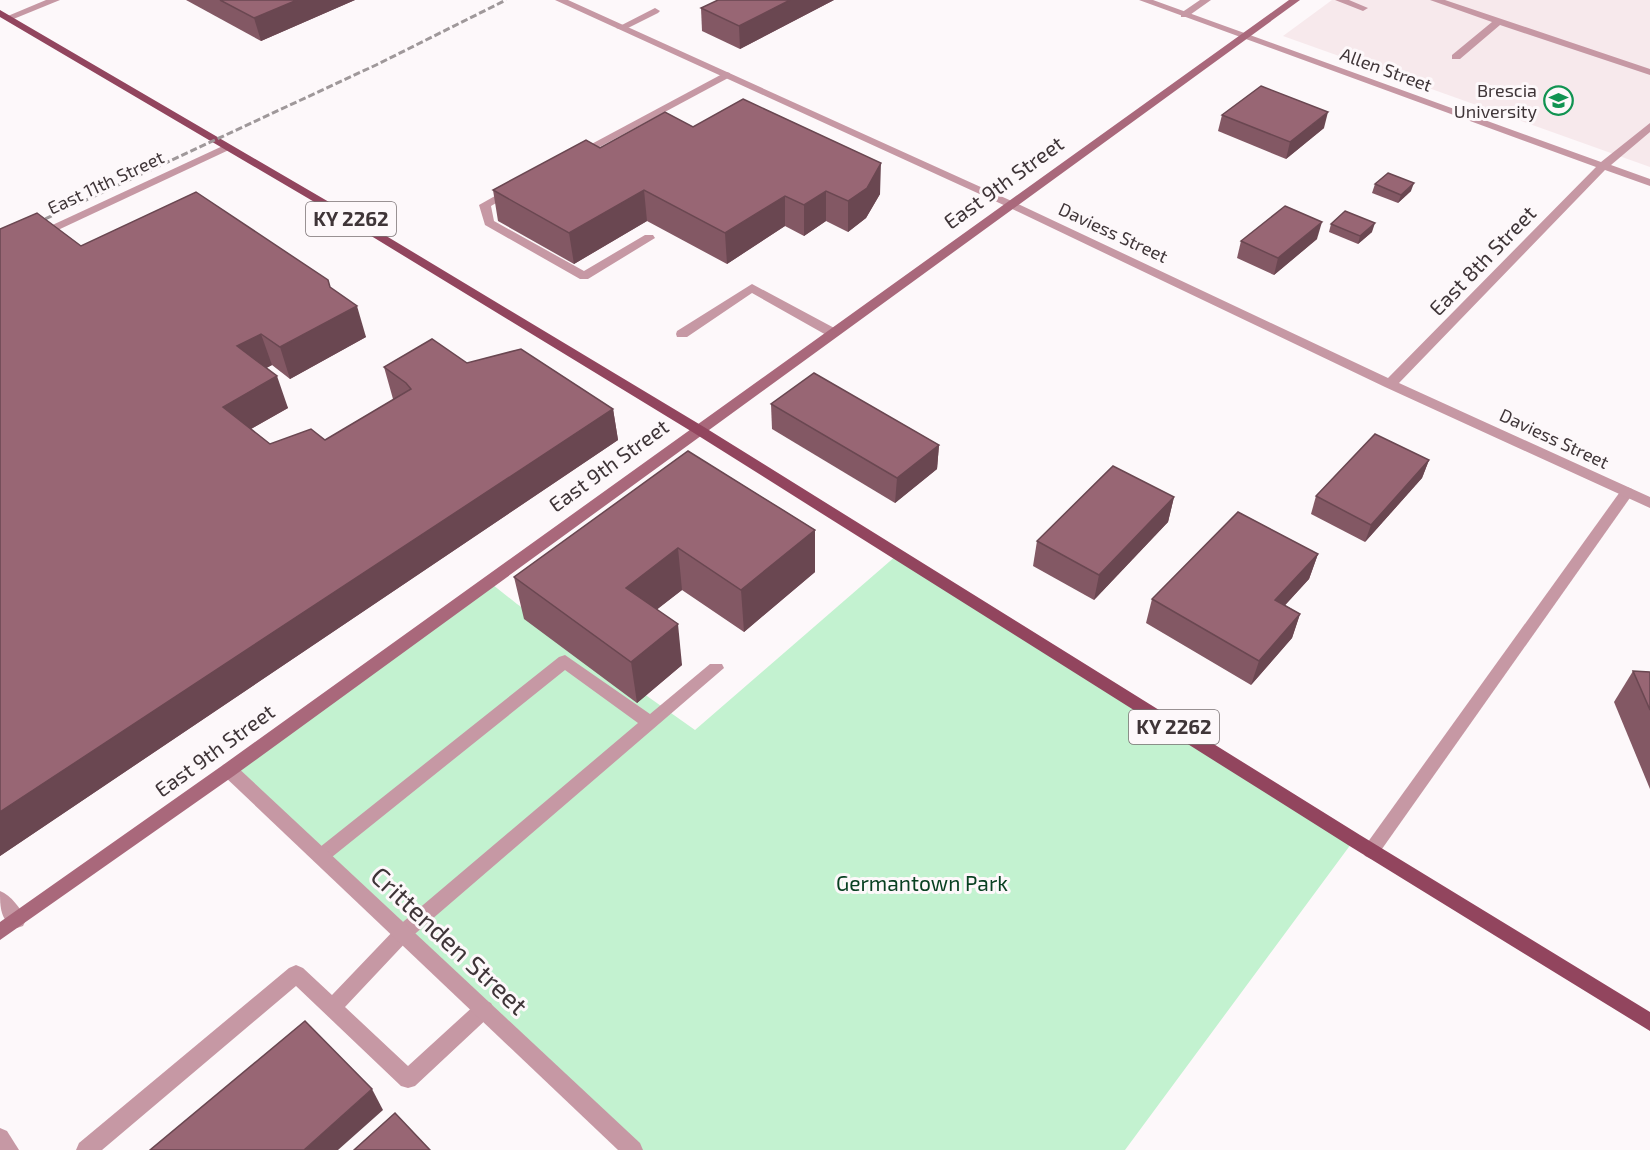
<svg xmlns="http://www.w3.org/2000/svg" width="1650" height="1150" viewBox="0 0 1650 1150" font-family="'Exo 2',sans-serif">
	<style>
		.built { fill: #f7e9ec }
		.green { fill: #c3f2d0 }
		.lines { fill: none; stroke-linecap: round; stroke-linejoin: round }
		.lane { fill: #c698a4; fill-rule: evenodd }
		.street { fill: #c698a4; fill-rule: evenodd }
		.secondary { fill: #a9687b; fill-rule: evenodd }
		.primary { fill: #92455e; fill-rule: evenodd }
		.rail { stroke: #9f989a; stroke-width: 3; stroke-dasharray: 7 3; stroke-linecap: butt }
		.wall { fill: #835864 }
		.shaded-wall { fill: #6a4751 }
		.building { fill: #986674; stroke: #6a4751; stroke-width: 1.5 }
		.labels { text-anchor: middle; stroke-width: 6; stroke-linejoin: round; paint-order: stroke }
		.far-street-label { font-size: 18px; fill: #3f3538; stroke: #fdf8fa }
		.far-poi-label { font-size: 18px; fill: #3f3538; stroke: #fdf8fa; text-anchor: end }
		.shield { fill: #fdf8fa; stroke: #787072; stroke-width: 1.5 }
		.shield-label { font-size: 20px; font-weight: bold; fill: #3f3538 }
		.street-label { font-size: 21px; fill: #3f3538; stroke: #fdf8fa }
		.park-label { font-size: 21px; fill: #084021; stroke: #fdf8fa }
		.near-street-label { font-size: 26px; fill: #3f3538; stroke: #fdf8fa }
	</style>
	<rect width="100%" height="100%" fill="#fdf8fa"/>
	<polygon class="built" points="1332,0 1650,0 1650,167 1283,36"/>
	<polygon class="green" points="897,555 1354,840 1125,1150 633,1150 229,770 488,581 517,604 695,730"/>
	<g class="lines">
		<g class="lane">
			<polygon points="1200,0 1211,0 1187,17 1181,17 1181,13"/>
			<polygon points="1335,0 1349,0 1368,8 1363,11"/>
			<polygon points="1430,0 1445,0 1650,69 1650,75 1500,25 1460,59 1452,59 1452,55 1492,22"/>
			<polygon points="655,8 660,11 658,13 624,30 616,28"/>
			<polygon points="726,72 730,73 730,77 581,157 577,158 571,155"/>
			<polygon points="511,187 515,188 515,192 491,206 494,221 584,271 645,235 653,235 655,238 588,279 580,279 485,225 479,205"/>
			<polygon points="752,284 838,330 839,333 833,337 828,336 752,293 687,337 677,337 676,334 677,331"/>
			<polygon points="1627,487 1632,489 1634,492 1632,495 1377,856 1371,859 1365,856 1362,851 1365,846 1622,489"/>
			<polygon points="565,655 650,714 710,664 722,664 724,668 409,939 345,1007 408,1066 477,1003 484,1000 491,1003 494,1009 491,1015 415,1086 408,1088 401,1086 296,986 102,1150 76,1150 79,1143 289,968 296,965 303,968 332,995 397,927 638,723 565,670 327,861 321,864 315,861 312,856 315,851 559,657"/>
			<polygon points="0,1128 7,1131 19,1150 0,1150"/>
		</g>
		<g class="street">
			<polygon points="46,0 60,0 11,20 3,18"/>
			<polygon points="555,0 568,0 1016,203 1388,378 1596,167 1139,0 1153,0 1601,162 1650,123 1650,132 1611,165 1650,179 1650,186 1605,170 1399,383 1650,497 1650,508 1385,387 1008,207"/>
			<polygon points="227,144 232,147 231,149 43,237 35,237 33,234"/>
			<polygon points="229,763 235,765 640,1143 643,1150 618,1150 223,775 221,770 223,765"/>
			<path d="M0 891C11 895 21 909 26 920L23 926 17 928C0 922 0 907 0 891Z"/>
		</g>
		<polygon class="secondary" points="1289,0 1300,0 235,775 0,940 0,922 223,765"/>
		<polygon class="primary" points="0,10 353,216 704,427 1360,835 1650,1012 1650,1031 1348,845 694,433 345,220 0,17"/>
		<polyline class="rail" points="0,240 376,65 506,0"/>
	</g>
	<g class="wall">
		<polygon points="186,0 355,0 261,41"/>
		<polygon points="834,0 740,49 702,31 701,8"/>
		<polygon points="1222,115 1324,128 1286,159 1218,131"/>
		<polygon points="693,127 880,194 866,218 848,232 826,221 804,236 785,226 727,264 647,221 574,264 498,221 493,190 600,148"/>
		<polygon points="1375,184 1411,191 1398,203 1372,193"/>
		<polygon points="1331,224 1372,232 1358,244 1329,232"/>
		<polygon points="0,229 81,246 330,287 366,337 290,379 272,365 266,368 288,408 251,429 270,444 325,440 394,399 393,399 384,367 467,363 613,409 618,440 0,856"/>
		<polygon points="1317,239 1274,275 1237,258 1241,241"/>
		<polygon points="771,404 939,445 937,469 895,503 772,429"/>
		<polygon points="688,451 815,530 815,572 744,632 682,590 657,609 682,665 637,703 524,619 514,577"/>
		<polygon points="1429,460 1422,478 1365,542 1311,514 1316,496"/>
		<polygon points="1174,497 1168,522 1094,600 1033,566 1037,541"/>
		<polygon points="1318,554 1309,579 1285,605 1300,614 1292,638 1251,685 1146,623 1152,599"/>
		<polygon points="1633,671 1650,672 1650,789 1614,702"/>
	</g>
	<g class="shaded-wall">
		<polygon points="297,0 355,0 261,41 254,18"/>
		<polygon points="790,0 834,0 740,49 739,26"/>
		<polygon points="1328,112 1324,128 1286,159 1290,142"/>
		<polygon points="881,163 880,194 866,218 848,232 848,201"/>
		<polygon points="1414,183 1411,191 1398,203 1401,195"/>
		<polygon points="644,190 647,221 574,264 569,233"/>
		<polygon points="826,191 826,221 804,236 804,205"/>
		<polygon points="785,196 785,226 727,264 725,233"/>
		<polygon points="1322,222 1317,239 1274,275 1278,258"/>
		<polygon points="1375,223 1372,232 1358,244 1360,236"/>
		<polygon points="357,306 366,337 290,379 280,347"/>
		<polygon points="261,334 272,365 248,378 237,346"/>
		<polygon points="277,376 288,408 235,438 223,407"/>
		<polygon points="613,409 618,440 0,856 0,812"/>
		<polygon points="939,445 937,469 895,503 897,478"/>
		<polygon points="1429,460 1422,478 1365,542 1371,525"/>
		<polygon points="1174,497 1168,522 1094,600 1099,575"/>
		<polygon points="815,530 815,572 744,632 741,590"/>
		<polygon points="678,548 682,590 632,629 626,588"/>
		<polygon points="1318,554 1309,579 1267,625 1275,600"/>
		<polygon points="1300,614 1292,638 1251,685 1259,661"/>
		<polygon points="678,624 682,665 637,703 631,662"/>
		<polygon points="372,1089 383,1110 338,1150 304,1150"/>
	</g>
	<g class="building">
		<polygon points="220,0 297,0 254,18"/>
		<polygon points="718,0 790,0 739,26 701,8"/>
		<polygon points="1261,86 1328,112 1290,142 1222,115"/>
		<polygon points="743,99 881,163 867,188 848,201 826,191 804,205 785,196 725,233 644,190 569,233 493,190 586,140 600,148 665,112 693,127"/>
		<polygon points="1388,173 1414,183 1401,195 1375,184"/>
		<polygon points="196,192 328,280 330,287 357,306 280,347 261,334 237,346 277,376 223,407 270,444 311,429 325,440 411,389 406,383 384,367 432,339 467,363 521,349 613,409 0,812 0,229 37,213 81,246"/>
		<polygon points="1285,206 1322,222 1278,258 1241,241"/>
		<polygon points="1345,211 1375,223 1360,236 1331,224"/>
		<polygon points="814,373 939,445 897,478 771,404"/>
		<polygon points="1375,434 1429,460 1371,525 1316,496"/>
		<polygon points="688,451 815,530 741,590 678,548 626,588 678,624 631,662 514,577"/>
		<polygon points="1113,466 1174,497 1099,575 1037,541"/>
		<polygon points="1238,512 1318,554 1275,600 1300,614 1259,661 1152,599"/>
		<polygon points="1633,671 1650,672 1650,710"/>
		<polygon points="305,1021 372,1089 304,1150 150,1150"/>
		<polygon points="395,1113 430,1150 354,1150"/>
	</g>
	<defs>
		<symbol id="university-ring" viewBox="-11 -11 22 22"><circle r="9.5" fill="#fdf8fa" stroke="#119351" stroke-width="1.5"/><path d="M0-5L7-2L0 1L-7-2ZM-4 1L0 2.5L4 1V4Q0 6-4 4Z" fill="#119351"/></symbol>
	</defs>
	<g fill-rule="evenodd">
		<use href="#university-ring" x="1542" y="84" width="33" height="33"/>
	</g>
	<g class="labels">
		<g class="far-street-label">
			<text transform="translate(1386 70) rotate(20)" y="6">Allen Street</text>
			<text transform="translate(106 183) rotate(-25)" y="6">East 11th Street</text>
			<text transform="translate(1113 233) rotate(25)" y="6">Daviess Street</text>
			<text transform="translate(1554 439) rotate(25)" y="6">Daviess Street</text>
		</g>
		<g class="far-poi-label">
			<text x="1537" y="97">Brescia<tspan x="1537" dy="21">University</tspan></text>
		</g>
		<g class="shield">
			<rect x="306" y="202" width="90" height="34" rx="4.5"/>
			<rect x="1129" y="710" width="90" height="34" rx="4.5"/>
		</g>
		<g class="shield-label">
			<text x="351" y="226">KY 2262</text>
			<text x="1174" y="734">KY 2262</text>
		</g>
		<g class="street-label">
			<text transform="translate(1004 183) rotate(-36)" y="7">East 9th Street</text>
			<text transform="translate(1483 261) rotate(-46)" y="7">East 8th Street</text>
			<text transform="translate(609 466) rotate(-36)" y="7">East 9th Street</text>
			<text transform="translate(215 751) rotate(-36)" y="7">East 9th Street</text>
		</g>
		<g class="park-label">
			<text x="922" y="891">Germantown Park</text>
		</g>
		<g class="near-street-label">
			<text transform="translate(449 941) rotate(43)" y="9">Crittenden Street</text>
		</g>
	</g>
</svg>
